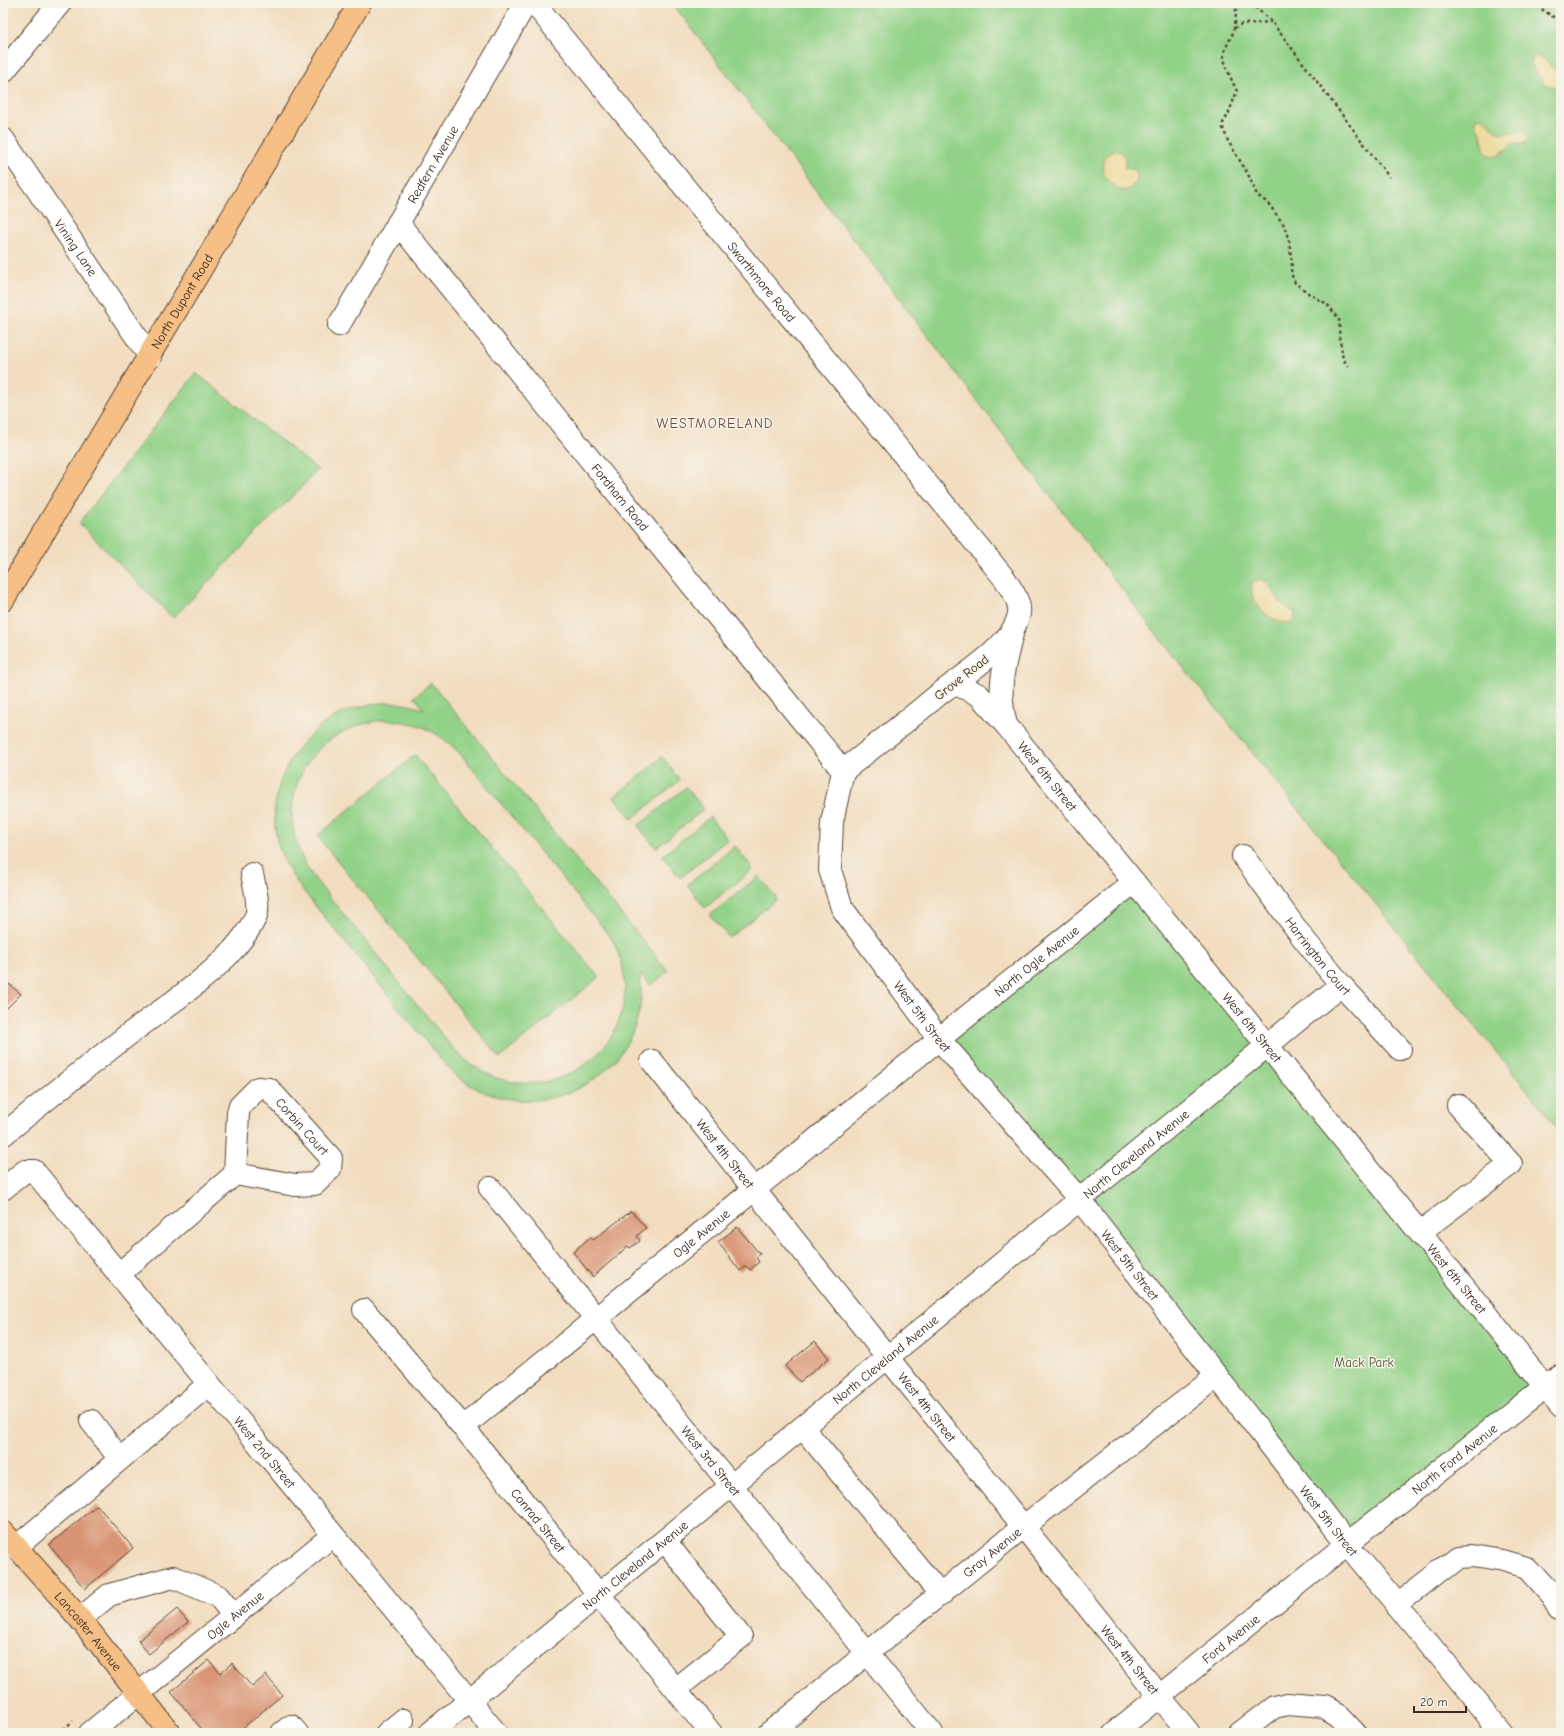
<svg xmlns="http://www.w3.org/2000/svg" width="1564" height="1736" viewBox="0 0 1564 1736" font-family="'Comic Neue',sans-serif">
	<style>
		.green { fill: #92d288; stroke: #667e53; fill-rule: evenodd }
		.sand { fill: #eeda9e; stroke: #94825e }
		.building { fill: #d99475 }
		.lines { fill: none; stroke-linecap: round; stroke-linejoin: round }
		.minor-casing { stroke: #564536; stroke-width: 24 }
		.major-casing { stroke: #564536; stroke-width: 24 }
		.path { stroke: #564536; stroke-width: 2.5; stroke-dasharray: 3 3; stroke-linecap: butt }
		.minor { stroke: #fff; stroke-width: 22 }
		.major { stroke: #f5bf86; stroke-width: 22 }
		.labels { text-anchor: middle; stroke-width: 3; stroke-linejoin: round; paint-order: stroke }
		.street-label { font-size: 13px; fill: #3b2a1e; stroke: #f7f3e8 }
		.park-label { font-size: 13px; fill: #515438; stroke: #f7f3e8 }
		.neighbourhood-label { font-size: 14px; letter-spacing: 1px; fill: #724f3c; stroke: #f7f3e8 }
	</style>
	<rect width="100%" height="100%" fill="#f7f3e8"/>
	<filter id="ink" filterUnits="userSpaceOnUse"><feTurbulence type="fractalNoise" baseFrequency=".025" numOctaves="2"/><feDisplacementMap in="SourceGraphic" scale="8" xChannelSelector="R" yChannelSelector="G"/><feConvolveMatrix kernelMatrix="1 2 1 2 8 2 1 2 1" color-interpolation-filters="sRGB"/></filter>
	<filter id="wash" filterUnits="userSpaceOnUse"><feTurbulence type="fractalNoise" baseFrequency=".012" numOctaves="4" result="noise"/><feDisplacementMap in="SourceGraphic" scale="16" xChannelSelector="R" yChannelSelector="G"/><feGaussianBlur stdDeviation="0.9" result="paint"/><feColorMatrix in="noise" values="0 0 0 0 0 0 0 0 0 0 0 0 0 0 0 0 0 1.4 0 .05"/><feComposite in="paint" operator="in"/></filter>
	<g filter="url(#wash)">
		<rect width="100%" height="100%" fill="#f2ddc0"/>
		<g class="green">
			<polygon points="672,3 1561,3 1561,1132 1164,644"/>
			<polygon points="196,373 318,470 173,618 79,523"/>
			<path d="M431 683 668 971 651 985 640 974C641 988 642 1002 638 1016 619 1089 533 1123 468 1084 456 1077 446 1066 437 1055L300 887C290 873 281 857 277 840 261 768 323 697 398 703 407 704 416 707 424 709L414 697ZM384 720C418 721 439 731 462 756L612 939C667 1044 533 1137 452 1047L314 878C266 810 301 729 384 720Z"/>
			<polygon points="415,755 599,977 500,1058 317,836"/>
			<polygon points="662,757 680,780 632,819 614,797"/>
			<polygon points="686,787 704,809 656,848 638,826"/>
			<polygon points="710,817 728,839 680,878 662,856"/>
			<polygon points="735,846 753,869 705,908 687,885"/>
			<polygon points="759,876 777,899 729,938 710,915"/>
			<polygon points="1134,882 1546,1387 1347,1544 939,1039"/>
		</g>
		<g class="sand">
			<path d="M1537 56C1549 57 1546 68 1561 72V88L1545 85C1543 82 1531 65 1531 63 1531 61 1533 59 1534 57Z"/>
			<path d="M1481 117C1489 120 1492 131 1501 133 1511 134 1524 126 1529 139L1523 144H1512L1498 156 1489 155 1484 149 1482 135 1475 124 1478 118Z"/>
			<path d="M1115 150 1121 152 1125 157V168L1135 170 1137 173V182L1128 190C1108 194 1090 157 1115 150Z"/>
			<path d="M1260 579 1267 582 1281 603 1295 613 1294 621C1276 631 1244 599 1253 583Z"/>
		</g>
		<g id="blocks">
			<g class="building">
				<polygon points="3,979 21,994 3,1012"/>
				<polygon points="631,1211 646,1228 637,1236 640,1241 630,1248 628,1246 593,1277 573,1252 588,1239 591,1238 593,1240"/>
				<polygon points="737,1227 760,1254 756,1257 759,1262 750,1270 746,1266 740,1271 718,1242"/>
				<polygon points="815,1341 829,1358 800,1382 785,1366"/>
				<polygon points="97,1505 133,1548 85,1589 49,1545"/>
				<polygon points="177,1609 188,1622 149,1654 138,1641"/>
				<polygon points="209,1660 220,1673 232,1663 252,1687 266,1675 282,1695 237,1733 205,1733 171,1692"/>
			</g>
		</g>
	</g>
	<g filter="url(#ink)">
		<use href="#blocks" fill-opacity="0" stroke="#564536" stroke-width="1"/>
		<g class="lines">
			<defs>
				<g id="minor">
					<path id="s1" d="M534 3 1005 579C1012 591 1023 604 1018 618 1009 648 962 676 938 695 907 721 875 746 843 771"/>
					<polyline points="3,72 60,3"/>
					<path id="s2" d="M3 139 150 357"/>
					<path id="s3" d="M398 223 843 771"/>
					<path id="s4" d="M339 325 526 3"/>
					<path id="s5" d="M954 683 979 695 1006 725 1561 1406"/>
					<path d="M1006 725C997 689 1003 669 1012 634"/>
					<path id="s6" d="M843 771 832 822 830 870 842 908 939 1039 1080 1200 1347 1544 1502 1733"/>
					<path id="s7" d="M1243 856 1303 938 1341 985 1400 1049"/>
					<path id="s8" d="M652 1061 888 1358 1189 1733"/>
					<path d="M3 1135C43 1102 83 1070 124 1038 165 1006 234 965 256 916 260 906 254 884 252 874"/>
					<path id="s9" d="M490 1188 932 1733"/>
					<path id="s10" d="M3 1189 25 1171H34L496 1733"/>
					<polyline points="1420,1232 1511,1164 1458,1105"/>
					<path id="s11" d="M119 1274 235 1174 238 1113 240 1106 258 1088 269 1089 331 1158 330 1169 315 1184 295 1185 235 1174"/>
					<path id="s12" d="M364 1310 463 1427 711 1733"/>
					<polyline points="91,1421 120,1459"/>
					<path id="s13" d="M463 1427 939 1039 1134 882"/>
					<polyline points="803,1428 941,1595"/>
					<polyline points="665,1541 741,1637 676,1689"/>
					<polyline points="15,1548 209,1384"/>
					<polyline points="1397,1605 1458,1557 1473,1556 1503,1561 1527,1568 1561,1606"/>
					<polyline points="80,1619 109,1595 173,1577 218,1596 234,1616"/>
					<path id="s14" d="M90 1733 333 1535"/>
					<polyline points="282,1733 291,1726 297,1733"/>
					<polyline points="387,1733 403,1720"/>
					<path id="s15" d="M430 1733 1341 985"/>
					<path id="s16" d="M769 1733 1024 1526 1217 1376"/>
					<path id="s17" d="M1114 1733 1347 1544 1561 1374"/>
					<polyline points="1240,1733 1274,1707 1287,1704 1324,1707 1338,1715 1355,1733"/>
				</g>
				<g id="major">
					<path id="s18" d="M3 600 360 3"/>
					<path id="s19" d="M3 1532 80 1619 170 1733"/>
				</g>
			</defs>
			<use href="#minor" class="minor-casing"/>
			<use href="#major" class="major-casing"/>
			<g class="path">
				<path d="M1236 3C1236 13 1236 25 1232 35 1229 43 1223 49 1224 58 1225 65 1233 84 1237 91L1228 115 1223 123V128L1228 141 1248 174 1257 195 1268 203 1284 225 1289 241 1292 263 1291 273 1295 283 1311 295 1327 304 1336 315 1340 322 1339 334 1343 359 1348 366"/>
				<polyline points="1251,3 1272,22 1389,177"/>
				<polyline points="1525,3 1537,6 1561,22"/>
				<polyline points="1234,28 1242,24 1271,22"/>
				<polyline points="59,1733 73,1721"/>
			</g>
			<use href="#minor" class="minor"/>
			<use href="#major" class="major"/>
		</g>
	</g>
	<g class="labels">
		<g class="street-label">
			<text dy="5" stroke="none"><textPath href="#s4" startOffset="186">Redfern Avenue</textPath></text>
			<text dy="5" stroke="none"><textPath href="#s2" startOffset="131">Vining Lane</textPath></text>
			<text dy="5" stroke="none"><textPath href="#s1" startOffset="360">Swarthmore Road</textPath></text>
			<text dy="5" stroke="none"><textPath href="#s18" startOffset="348">North Dupont Road</textPath></text>
			<text dy="5" stroke="none"><textPath href="#s3" startOffset="353">Fordham Road</textPath></text>
			<text transform="translate(961 677) rotate(-38)" y="5">Grove Road</text>
			<text dy="5" stroke="none"><textPath href="#s5" startOffset="134">West 6th Street</textPath></text>
			<text dy="5" stroke="none"><textPath href="#s7" startOffset="125">Harrington Court</textPath></text>
			<text dy="5" stroke="none"><textPath href="#s13" startOffset="739">North Ogle Avenue</textPath></text>
			<text dy="5" stroke="none"><textPath href="#s6" startOffset="275">West 5th Street</textPath></text>
			<text dy="5" stroke="none"><textPath href="#s5" startOffset="458">West 6th Street</textPath></text>
			<text dy="5" stroke="none"><textPath href="#s11" startOffset="308">Corbin Court</textPath></text>
			<text dy="5" stroke="none"><textPath href="#s8" startOffset="118">West 4th Street</textPath></text>
			<text dy="5" stroke="none"><textPath href="#s15" startOffset="913">North Cleveland Avenue</textPath></text>
			<text dy="5" stroke="none"><textPath href="#s13" startOffset="307">Ogle Avenue</textPath></text>
			<text dy="5" stroke="none"><textPath href="#s6" startOffset="599">West 5th Street</textPath></text>
			<text dy="5" stroke="none"><textPath href="#s5" startOffset="782">West 6th Street</textPath></text>
			<text dy="5" stroke="none"><textPath href="#s15" startOffset="589">North Cleveland Avenue</textPath></text>
			<text dy="5" stroke="none"><textPath href="#s8" startOffset="442">West 4th Street</textPath></text>
			<text dy="5" stroke="none"><textPath href="#s10" startOffset="401">West 2nd Street</textPath></text>
			<text dy="5" stroke="none"><textPath href="#s17" startOffset="437">North Ford Avenue</textPath></text>
			<text dy="5" stroke="none"><textPath href="#s9" startOffset="351">West 3rd Street</textPath></text>
			<text dy="5" stroke="none"><textPath href="#s12" startOffset="273">Conrad Street</textPath></text>
			<text dy="5" stroke="none"><textPath href="#s6" startOffset="923">West 5th Street</textPath></text>
			<text dy="5" stroke="none"><textPath href="#s16" startOffset="287">Gray Avenue</textPath></text>
			<text dy="5" stroke="none"><textPath href="#s15" startOffset="265">North Cleveland Avenue</textPath></text>
			<text dy="5" stroke="none"><textPath href="#s14" startOffset="187">Ogle Avenue</textPath></text>
			<text dy="5" stroke="none"><textPath href="#s19" startOffset="131">Lancaster Avenue</textPath></text>
			<text dy="5" stroke="none"><textPath href="#s17" startOffset="150">Ford Avenue</textPath></text>
			<text dy="5" stroke="none"><textPath href="#s8" startOffset="766">West 4th Street</textPath></text>
		</g>
		<g class="park-label">
			<text x="1364" y="1367">Mack Park</text>
		</g>
		<g class="neighbourhood-label">
			<text x="715" y="428">WESTMORELAND</text>
		</g>
	</g>
	<rect width="1564" height="1736" fill="none" stroke="#f7f3e8" stroke-width="16"/>
	<path d="M1414 1706v6h52v-6" fill="none" stroke="#3b2a1e" stroke-width="2"/>
	<text x="1420" y="1706" font-size="12" fill="#3b2a1e" stroke="#f7f3e8" stroke-width="3" paint-order="stroke">20 m</text>
</svg>
